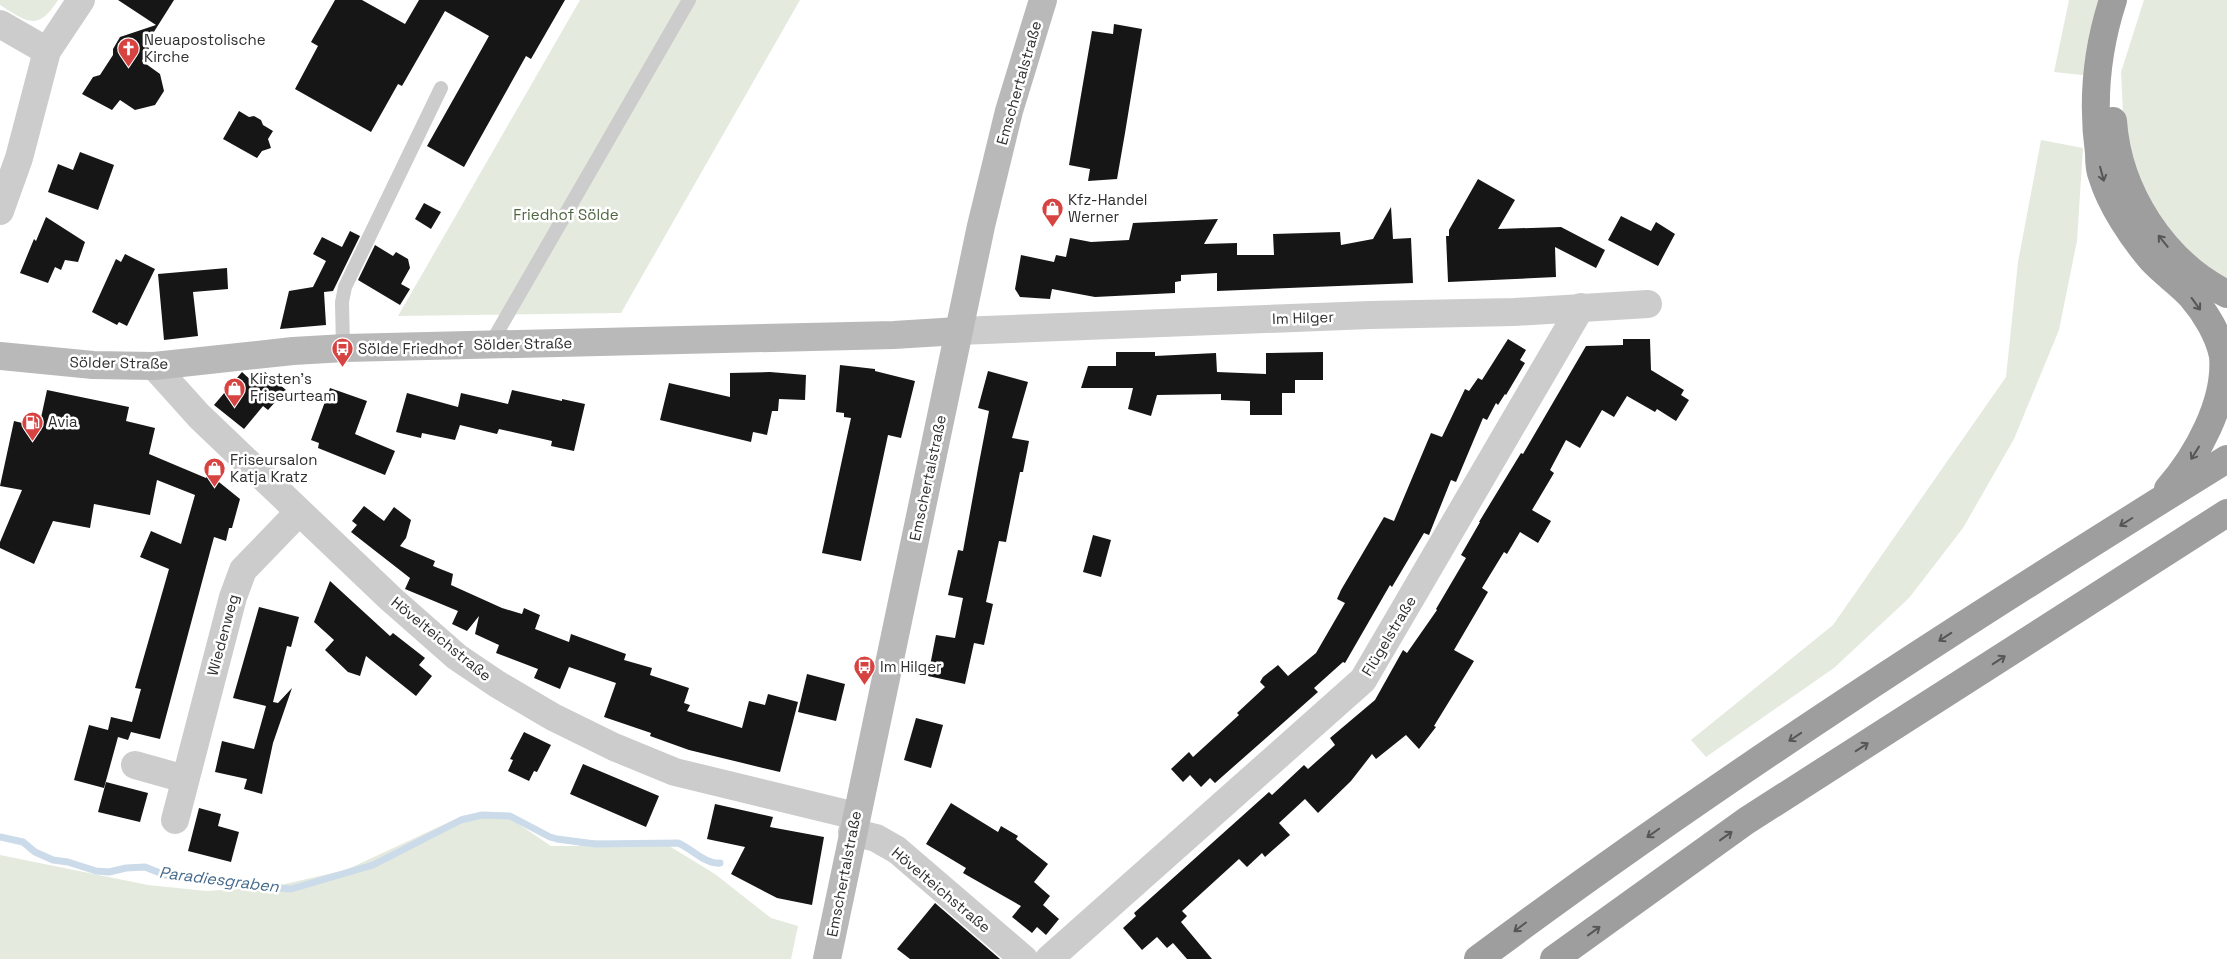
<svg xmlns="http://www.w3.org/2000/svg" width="2227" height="959" viewBox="0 0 2227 959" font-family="'Space Grotesk',sans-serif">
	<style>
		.green { fill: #e4ebde }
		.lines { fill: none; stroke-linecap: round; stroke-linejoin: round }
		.stream { stroke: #ccdbe9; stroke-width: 7 }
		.building { fill: #161616 }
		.service { stroke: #ccc; stroke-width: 14 }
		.minor { stroke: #ccc; stroke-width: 28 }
		.secondary { stroke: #b9b9b9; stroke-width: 28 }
		.trunk { stroke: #9e9e9e; stroke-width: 28 }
		.oneway { stroke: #565656 }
		.labels { text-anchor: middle; stroke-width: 5; stroke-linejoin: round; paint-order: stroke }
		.poi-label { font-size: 15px; fill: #2f2f2f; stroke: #fff; text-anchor: start }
		.street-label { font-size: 15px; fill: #2f2f2f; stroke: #fff }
		.park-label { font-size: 15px; fill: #4f6740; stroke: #fff }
		.water-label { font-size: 16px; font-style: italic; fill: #44698b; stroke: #fff }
	</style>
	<rect width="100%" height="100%" fill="#fff"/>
	<g class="green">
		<path d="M0 0H58C38 32 27 22 0 5Z"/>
		<polygon points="580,0 800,0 621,313 398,316"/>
		<polygon points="2069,0 2105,0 2091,76 2054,72"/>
		<polygon points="2144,0 2227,0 2227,281 2173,239 2143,191 2124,134 2121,72"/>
		<polygon points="2041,140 2083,148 2077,241 2059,330 2014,439 1963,528 1909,598 1834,668 1706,757 1691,740 1833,625 2006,377 2018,262"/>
		<polygon points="483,812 508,817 551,846 578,846 590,840 666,844 715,874 771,918 798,926 791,959 0,959 0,855 148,885 207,891 276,886 346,870 462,816"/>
	</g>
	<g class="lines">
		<path class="stream" d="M0 837 23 842 35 852 53 860 68 862 96 871 109 872 126 868 145 867 165 875 183 876 211 882 291 889 373 865 461 820 482 815 510 816 550 837 557 839 595 844 678 843C691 848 706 865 720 863"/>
	</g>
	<g class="building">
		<polygon points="118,0 174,0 145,46 149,48 142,61 160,74 164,91 155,105 135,110 120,100 112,110 82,94 93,77 100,75 113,55 113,49 120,37 156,25"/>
		<polygon points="335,0 362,0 405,24 419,0 565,0 531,59 526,56 464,167 427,146 489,36 445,11 402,86 398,84 371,132 295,89 318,46 311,42"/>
		<polygon points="1114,24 1142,29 1125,133 1117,179 1088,181 1090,169 1069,165 1092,31 1113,34"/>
		<polygon points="239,111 249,117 254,116 261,120 263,125 273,131 268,139 271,148 262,151 257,158 223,139"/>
		<polygon points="80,152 114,165 98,210 48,192 58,164 73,170"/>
		<polygon points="1478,179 1515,200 1498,229 1561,227 1605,250 1596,268 1555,247 1556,277 1448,282 1446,236 1449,236 1449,230"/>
		<polygon points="424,203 441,212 431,229 415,219"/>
		<polygon points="1391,207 1393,239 1411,238 1413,283 1217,291 1217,273 1181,275 1181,281 1175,282 1175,293 1095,297 1052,289 1050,299 1020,297 1015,289 1021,255 1054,262 1056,255 1066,257 1070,238 1091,242 1129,240 1133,223 1218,219 1204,244 1237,243 1237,255 1274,255 1273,234 1340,232 1341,245 1373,239"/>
		<polygon points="1621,216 1651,231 1656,222 1675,234 1658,266 1608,240"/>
		<polygon points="46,217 85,242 78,262 65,260 61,270 55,267 48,283 20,273 34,239 36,241"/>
		<polygon points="350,231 360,236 333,291 324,292 326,325 280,329 289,291 313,287 326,261 313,254 322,237 342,247"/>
		<polygon points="375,245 393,256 396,252 408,259 410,268 401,284 410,289 400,305 358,280"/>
		<polygon points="125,254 155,269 127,326 119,322 117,325 92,312 116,259 121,262"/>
		<polygon points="227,268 228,289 193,292 198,336 164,340 158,274"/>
		<polygon points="1508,339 1526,350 1520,360 1525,363 1506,395 1505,394 1498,405 1496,403 1487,420 1483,418 1456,482 1451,480 1429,535 1424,533 1392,587 1390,585 1345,663 1343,662 1314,688 1318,692 1215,783 1210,778 1201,787 1190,775 1183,782 1171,769 1189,752 1193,757 1239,715 1237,713 1265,687 1260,682 1263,677 1278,665 1288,676 1316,653 1345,603 1337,599 1341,590 1384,517 1394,521 1431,433 1442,437 1465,389 1469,391 1478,378 1482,380"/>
		<polygon points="1623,339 1650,339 1651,370 1684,390 1681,395 1689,400 1676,421 1657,409 1655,412 1627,396 1614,417 1602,410 1580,448 1566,440 1550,470 1554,473 1532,510 1551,521 1538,543 1520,532 1507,554 1504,552 1482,588 1488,592 1454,650 1474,661 1434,726 1436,727 1419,749 1406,735 1376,759 1372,754 1351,781 1318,813 1305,799 1279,823 1290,835 1265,857 1262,853 1247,867 1239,859 1182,911 1187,916 1181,922 1212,959 1187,959 1173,943 1167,948 1157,937 1142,950 1123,928 1136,916 1134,913 1269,792 1272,795 1304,765 1308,769 1335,745 1330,738 1375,700 1403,650 1407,653 1437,610 1436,609 1466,558 1461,555 1480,522 1479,522 1521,453 1523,454 1586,346 1623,345"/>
		<polygon points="1116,352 1155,352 1155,356 1216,353 1217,372 1266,374 1266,353 1323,352 1323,380 1295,380 1295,393 1282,393 1282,415 1250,415 1250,401 1221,400 1221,394 1157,395 1151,416 1128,409 1133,388 1081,388 1088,366 1116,366"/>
		<polygon points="840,365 875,369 875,371 915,381 901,438 888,435 861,561 822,553 851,418 844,417 844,413 836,412"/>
		<polygon points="988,371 1028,382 1012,438 1029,441 1023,472 1020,472 1006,542 999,541 986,602 993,604 984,645 974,643 965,684 928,676 936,635 955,638 963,598 948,595 958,550 963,551 979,463 989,411 978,408"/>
		<polygon points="242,372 255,384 265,372 286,390 268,410 263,406 244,429 214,405"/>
		<polygon points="770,372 806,375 805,400 779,399 778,411 772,411 767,435 753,432 751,442 660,420 669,383 730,397 730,373"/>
		<polygon points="330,388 367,401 355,434 395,451 385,475 318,448 319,443 311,440"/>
		<polygon points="47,390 129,407 126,421 155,428 149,454 206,478 209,474 240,499 232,528 229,528 226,541 214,537 160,739 131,732 128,740 118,737 104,788 74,780 89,725 108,730 111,717 132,722 141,689 135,688 169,569 140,557 151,531 181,544 195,495 157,480 150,515 94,504 90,528 53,521 34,564 0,548 0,542 22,490 0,486 14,421 39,427"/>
		<polygon points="512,390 562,401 562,399 585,404 574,451 551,446 552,441 499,429 497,434 460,425 455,440 422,433 421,438 396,432 407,393 458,407 461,393 508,404"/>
		<polygon points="364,506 384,521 394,507 411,520 406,538 400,546 435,561 433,566 453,574 451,585 502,608 522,614 524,608 540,615 535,629 569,642 571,634 626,654 624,660 652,668 650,675 689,688 684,703 690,705 687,711 742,728 749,701 765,705 768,694 798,702 780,772 689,750 650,736 651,733 604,717 616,683 569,667 560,689 534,678 538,669 496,653 499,645 475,634 479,616 467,631 452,624 458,611 405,589 410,578 351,532 357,525 352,521"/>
		<polygon points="1093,535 1111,540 1101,577 1083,572"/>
		<polygon points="330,581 390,636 393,633 425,658 419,665 432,676 416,696 366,656 360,676 348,672 325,650 334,640 314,622"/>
		<polygon points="259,607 299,617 291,647 287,646 273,702 278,703 292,688 273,743 262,794 244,789 247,779 215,772 222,741 254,749 266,706 233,698"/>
		<polygon points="807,674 845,684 836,721 798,712"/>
		<polygon points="916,718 943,725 931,768 904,760"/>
		<polygon points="524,732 551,745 537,772 534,771 529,781 508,771 513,760 510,759"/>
		<polygon points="583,764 659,796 646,827 570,794"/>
		<polygon points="106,782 148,793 140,822 98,812"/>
		<polygon points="951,803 998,832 1001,826 1018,836 1016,839 1048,864 1034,882 1050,896 1043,905 1059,919 1046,935 1037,927 1032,933 1012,917 1021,906 963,873 966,868 926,844"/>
		<polygon points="715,804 773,817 770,827 824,837 812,905 777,898 731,874 745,847 707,839"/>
		<polygon points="199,808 221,814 218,826 239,832 231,862 188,851"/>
		<polygon points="935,903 1000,959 910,959 897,949"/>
	</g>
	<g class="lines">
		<g class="service">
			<polyline points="490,345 689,0"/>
			<polyline points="343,348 342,302 345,287 441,88"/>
		</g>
		<g class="minor">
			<polyline points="0,24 47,51"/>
			<polyline points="0,211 19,158 47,51 81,0"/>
			<polyline points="958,331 1370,315 1514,312 1648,304"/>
			<polyline points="154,366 199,416 391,599 457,657 497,684 553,717 614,747 675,772 856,816"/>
			<polyline points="135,765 185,779"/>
			<polyline points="175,820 233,597 243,570 299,512"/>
			<polyline points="852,832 876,838 897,850 1024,959"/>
			<polyline points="1049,959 1363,680 1581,307"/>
		</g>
		<g class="secondary">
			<polyline points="0,356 93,365 154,366 293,351 345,348 894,335 958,331"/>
			<polyline points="827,959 981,226 1009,111 1043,0"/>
		</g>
		<g class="trunk">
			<path d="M2113 0C2097 49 2092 102 2099 153 2099 160 2099 169 2102 176 2111 205 2132 237 2152 260 2164 273 2179 283 2191 296 2205 312 2219 335 2223 356 2227 402 2197 456 2168 489"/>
			<path d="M2113 121C2118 192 2163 262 2227 294"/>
			<path d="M1478 959C1718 780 1972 617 2227 459"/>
			<polyline points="1554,959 1746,821 2227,513"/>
		</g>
	</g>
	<defs><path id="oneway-shaft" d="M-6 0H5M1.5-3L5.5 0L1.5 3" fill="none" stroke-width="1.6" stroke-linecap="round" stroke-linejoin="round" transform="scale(1.25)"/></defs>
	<g class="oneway">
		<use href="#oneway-shaft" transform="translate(2102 174) rotate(75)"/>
		<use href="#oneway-shaft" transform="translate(2163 241) rotate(-129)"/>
		<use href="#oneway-shaft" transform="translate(2196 304) rotate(54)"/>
		<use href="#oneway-shaft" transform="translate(2195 453) rotate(122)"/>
		<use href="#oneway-shaft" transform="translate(2126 522) rotate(148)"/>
		<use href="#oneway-shaft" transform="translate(1945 637) rotate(147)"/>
		<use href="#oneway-shaft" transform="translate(1999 660) rotate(-33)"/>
		<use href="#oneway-shaft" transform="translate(1795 737) rotate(146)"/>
		<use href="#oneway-shaft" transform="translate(1862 747) rotate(-33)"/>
		<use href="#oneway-shaft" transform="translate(1653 833) rotate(145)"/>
		<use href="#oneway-shaft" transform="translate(1726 836) rotate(-36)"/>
		<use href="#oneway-shaft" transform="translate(1520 927) rotate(143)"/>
		<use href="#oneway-shaft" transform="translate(1594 931) rotate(-36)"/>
	</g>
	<defs>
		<symbol id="church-pin" viewBox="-11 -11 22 30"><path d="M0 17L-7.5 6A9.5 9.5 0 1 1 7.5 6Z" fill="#d74341" stroke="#fff"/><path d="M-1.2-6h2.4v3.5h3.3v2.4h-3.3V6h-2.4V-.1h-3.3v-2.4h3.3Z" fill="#fff"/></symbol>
		<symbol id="shop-pin" viewBox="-11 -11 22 30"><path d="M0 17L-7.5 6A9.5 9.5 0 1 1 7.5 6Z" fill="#d74341" stroke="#fff"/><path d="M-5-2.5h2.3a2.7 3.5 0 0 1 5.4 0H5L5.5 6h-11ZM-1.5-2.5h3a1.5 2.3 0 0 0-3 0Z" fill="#fff"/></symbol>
		<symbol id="bus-pin" viewBox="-11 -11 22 30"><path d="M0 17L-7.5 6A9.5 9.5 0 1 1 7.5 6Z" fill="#d74341" stroke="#fff"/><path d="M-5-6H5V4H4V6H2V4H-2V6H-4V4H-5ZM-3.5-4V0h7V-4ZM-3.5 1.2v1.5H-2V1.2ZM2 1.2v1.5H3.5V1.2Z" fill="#fff"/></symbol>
		<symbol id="fuel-pin" viewBox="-11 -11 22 30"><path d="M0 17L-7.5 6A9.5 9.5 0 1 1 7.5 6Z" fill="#d74341" stroke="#fff"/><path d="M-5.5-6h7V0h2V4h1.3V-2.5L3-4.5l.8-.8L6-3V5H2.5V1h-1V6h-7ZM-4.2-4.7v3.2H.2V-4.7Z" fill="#fff"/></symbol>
	</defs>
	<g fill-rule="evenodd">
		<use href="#church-pin" x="116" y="36" width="25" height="34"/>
		<use href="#shop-pin" x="1040" y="196" width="25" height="34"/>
		<use href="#bus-pin" x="330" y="336" width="25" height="34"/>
		<use href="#shop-pin" x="222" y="376" width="25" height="34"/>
		<use href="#fuel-pin" x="20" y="410" width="25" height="34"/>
		<use href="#shop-pin" x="202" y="456" width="25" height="34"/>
		<use href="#bus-pin" x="852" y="654" width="25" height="34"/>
	</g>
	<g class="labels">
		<g class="poi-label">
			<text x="144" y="45">Neuapostolische<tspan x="144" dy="17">Kirche</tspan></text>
			<text x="1068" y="205">Kfz-Handel<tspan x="1068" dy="17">Werner</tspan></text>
			<text x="358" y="354">Sölde Friedhof</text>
			<text x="250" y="384">Kirsten's<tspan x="250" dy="17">Friseurteam</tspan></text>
			<text x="48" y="427">Avia</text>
			<text x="230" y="465">Friseursalon<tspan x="230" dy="17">Katja Kratz</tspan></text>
			<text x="880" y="672">Im Hilger</text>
		</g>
		<g class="street-label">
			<text transform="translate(1019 83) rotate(-74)" y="5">Emschertalstraße</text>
			<text transform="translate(1303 318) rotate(-2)" y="5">Im Hilger</text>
			<text transform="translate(523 344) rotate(-1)" y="5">Sölder Straße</text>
			<text transform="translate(119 363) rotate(1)" y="5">Sölder Straße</text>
			<text transform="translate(928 478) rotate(-78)" y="5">Emschertalstraße</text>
			<text transform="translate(223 635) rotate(-75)" y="5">Wiedenweg</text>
			<text transform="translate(1389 636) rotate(-59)" y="5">Flügelstraße</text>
			<text transform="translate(441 639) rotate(39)" y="5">Hövelteichstraße</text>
			<text transform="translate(844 874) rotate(-79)" y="5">Emschertalstraße</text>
			<text transform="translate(941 890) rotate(40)" y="5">Hövelteichstraße</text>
		</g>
		<g class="park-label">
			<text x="566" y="220">Friedhof Sölde</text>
		</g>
		<g class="water-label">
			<text transform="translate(219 879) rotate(7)" y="6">Paradiesgraben</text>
		</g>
	</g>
</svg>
